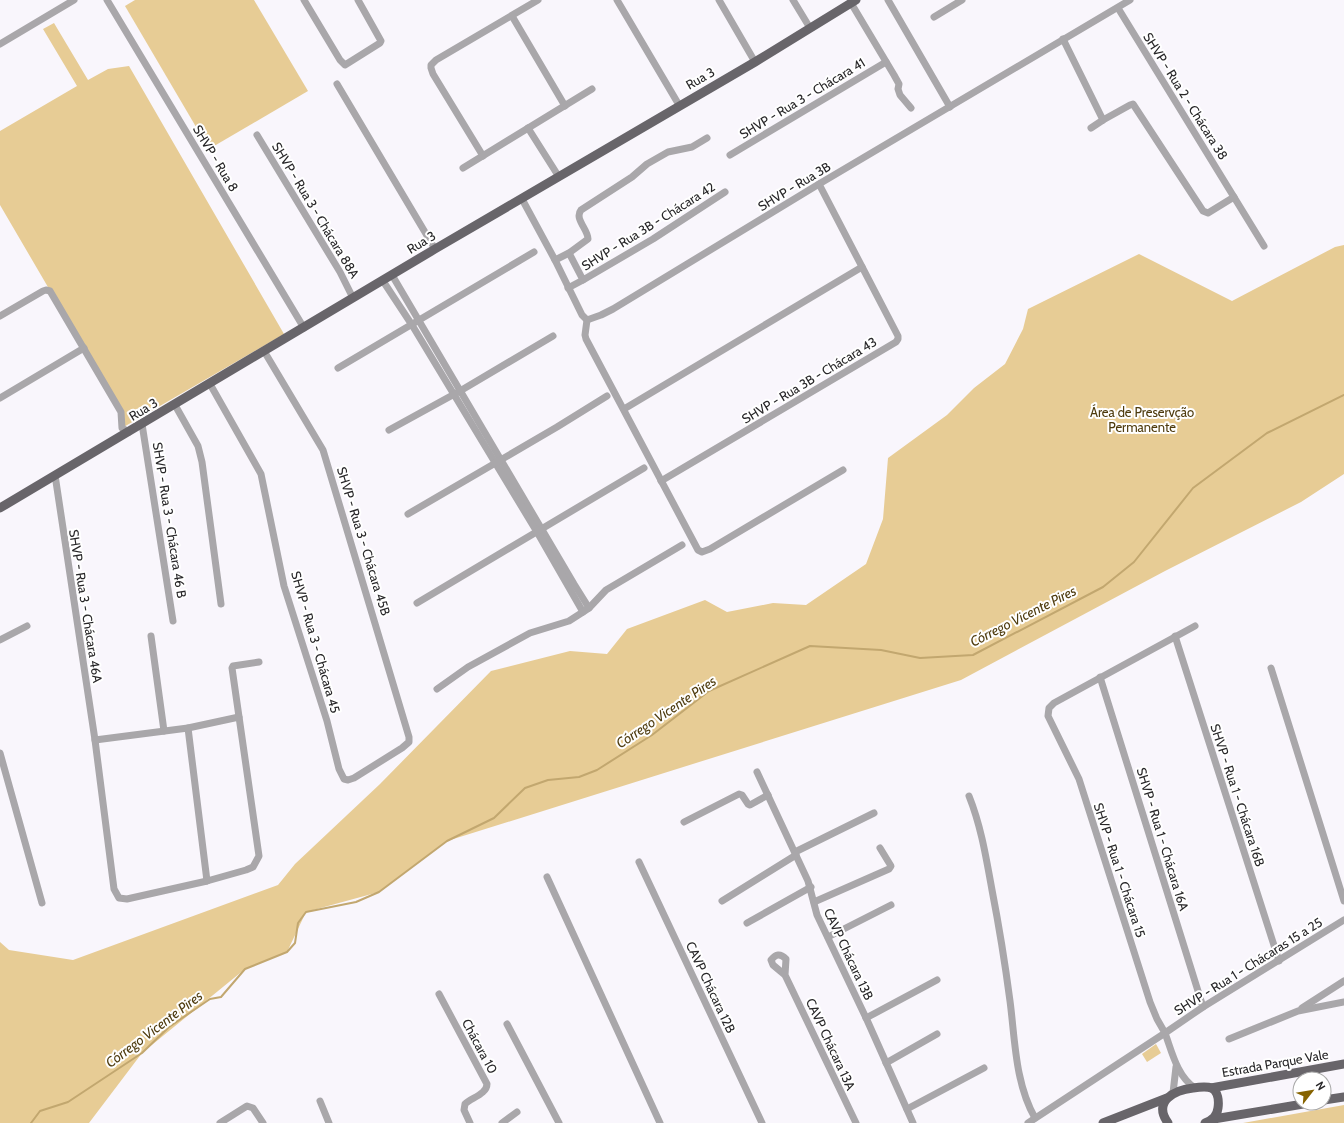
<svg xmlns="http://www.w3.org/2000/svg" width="1344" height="1123" viewBox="0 0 1344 1123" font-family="Cabin,sans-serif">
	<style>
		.green { fill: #e7cc95 }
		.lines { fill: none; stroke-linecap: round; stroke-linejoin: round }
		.stream { stroke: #c2a76f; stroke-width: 2 }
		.minor { stroke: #a9a7aa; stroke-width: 7 }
		.major { stroke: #68656a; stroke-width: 9 }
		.labels { text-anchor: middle; stroke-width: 4; stroke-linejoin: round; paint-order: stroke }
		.street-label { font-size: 13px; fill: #282729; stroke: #fff }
		.park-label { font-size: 13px; fill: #4e3b0d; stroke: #fff }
		.water-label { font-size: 14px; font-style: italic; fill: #4f3c0f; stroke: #fff }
	</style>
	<rect width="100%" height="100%" fill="#f9f6fc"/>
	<g class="green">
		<polygon points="135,0 254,0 308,91 209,149 125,6"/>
		<polygon points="54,23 88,80 108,69 129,66 284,334 122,428 121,412 0,205 0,131 77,86 43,29"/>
		<polygon points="1344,245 1344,474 1301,502 1165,571 961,680 447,841 379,892 306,912 287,952 245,969 142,1053 89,1123 0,1123 0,942 9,950 73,960 278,885 295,864 380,784 491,671 570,651 607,654 627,629 705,600 727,612 773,603 806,605 866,564 883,519 888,458 947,415 974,388 1005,364 1023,329 1028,309 1139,254 1232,301 1335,247"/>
		<polygon points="1156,1044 1161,1053 1147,1062 1142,1054"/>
		<polygon points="1344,1105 1344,1123 1243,1123"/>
	</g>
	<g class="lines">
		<polyline class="stream" points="31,1123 40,1111 68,1102 142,1053 169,1027 210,999 221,997 245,969 287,952 295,943 298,923 306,912 356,902 379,892 447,841 494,818 525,788 548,780 579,777 597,770 652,735 709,691 810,646 881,650 920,658 973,655 1103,587 1134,562 1193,488 1267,433 1344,395"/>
		<g class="minor">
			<polyline points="107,0 304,328"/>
			<polyline points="304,0 340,60 345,65 380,43 381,41 358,0"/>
			<polyline points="617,0 679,105"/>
			<polyline points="719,0 755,62"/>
			<polyline points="793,0 810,28"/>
			<polyline points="888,0 950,107"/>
			<polyline points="851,3 894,75 899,84 898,89 900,95 911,108"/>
			<polyline points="1118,8 1264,246"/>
			<polyline points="512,16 565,106"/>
			<polyline points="934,17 962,0"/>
			<polyline points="1063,39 1103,120 1130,105 1133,104 1203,211 1208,213 1234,197"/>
			<polyline points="0,44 74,0"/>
			<polyline points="337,84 435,249"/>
			<polyline points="528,128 559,177"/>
			<polyline points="1091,128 1103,120"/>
			<polyline points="257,135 340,272 353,298"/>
			<polyline points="730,155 886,62"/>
			<polyline points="483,156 433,74 431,68 431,65 436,60 538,0"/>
			<polyline points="463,168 592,89"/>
			<polyline points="522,199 555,260 582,315 587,320 601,315 613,309 819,184 1130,0"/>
			<polyline points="569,253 583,280 653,239 725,192"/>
			<path d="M555 260 569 253 588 239C588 229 574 219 581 210L632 177 647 164 668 152 692 147 707 138"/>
			<polyline points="392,275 574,584 589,608"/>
			<polyline points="383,281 412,325 537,532 583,612"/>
			<polyline points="568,288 583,280"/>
			<polyline points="0,316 43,291 46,290 50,291 121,412 122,428 129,432"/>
			<polyline points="587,320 585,335 586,339 698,550 702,552 710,549 843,470"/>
			<polyline points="338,368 534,252"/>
			<polyline points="210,384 261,474 284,586 327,721 339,769 344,779 348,780 354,778 402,748 409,742 409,737 323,450 264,351"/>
			<polyline points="0,398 84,348"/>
			<polyline points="175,405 198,446 202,462 221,604"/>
			<polyline points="624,409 862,267"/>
			<polyline points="142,424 173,621"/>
			<polyline points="389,430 460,391 553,336"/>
			<polyline points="55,475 95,740 114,889 119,898 127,899 207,881 246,870 253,867 259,856 232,668 233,666 259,662"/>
			<polyline points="661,481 896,342 898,339 898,336 819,184"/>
			<polyline points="408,514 557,427 607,396"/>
			<polyline points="417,603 644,468"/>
			<polyline points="151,636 164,731"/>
			<polyline points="1175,636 1279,961"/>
			<polyline points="0,640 27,626"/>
			<polyline points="1271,668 1344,901"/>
			<polyline points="1100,677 1203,1007"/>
			<polyline points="437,689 468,667 519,639 530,633 569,621 583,612 589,608 606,590 682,545"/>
			<polyline points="188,728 207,881"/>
			<polyline points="95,740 188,728 239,717"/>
			<polyline points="0,753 42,903"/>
			<polyline points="757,772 808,881 817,915 867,1020 913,1123"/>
			<path d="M969 796C981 826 986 857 992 890 999 926 1005 963 1010 1001 1015 1039 1015 1083 1035 1118"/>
			<polyline points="684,822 739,794 742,795 748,804 750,805 768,795"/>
			<polyline points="795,852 874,813"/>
			<polyline points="639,862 762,1123"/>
			<polyline points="547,877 660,1123"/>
			<polyline points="722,901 796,855"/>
			<polyline points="814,902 889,869 891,866 880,848"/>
			<polyline points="747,923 811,887"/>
			<polyline points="828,937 891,905"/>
			<path d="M785 975 786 959C780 953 776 954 771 960L773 965 785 975 856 1123"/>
			<path d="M439 994 487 1084C487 1094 471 1098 465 1104L464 1110 470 1123"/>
			<polyline points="1302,1008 1344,981"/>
			<polyline points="866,1018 937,980"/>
			<polyline points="507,1024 559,1123"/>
			<polyline points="1229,1039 1298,1011 1344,1002"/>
			<polyline points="886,1063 937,1034"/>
			<path d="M1195 1088C1177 1076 1172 1052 1165 1033L1203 1007 1344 920"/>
			<polyline points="1173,1093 1176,1067"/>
			<polyline points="320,1101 329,1123"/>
			<polyline points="907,1109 984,1068"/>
			<polyline points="220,1123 247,1106 253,1108 263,1123"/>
			<polyline points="502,1123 517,1112"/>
			<polyline points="1028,1123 1165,1033 1157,1019 1150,1002 1079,779 1048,716 1049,708 1054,703 1195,626"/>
		</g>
		<g class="major">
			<polyline points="0,508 435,249 755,62 856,0"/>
			<polyline points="1211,1088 1344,1064"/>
			<polyline points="1324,1100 1344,1097"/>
			<polyline points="1214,1119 1309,1103"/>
			<polyline points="1103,1123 1167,1098"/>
			<path d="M1168 1123C1152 1101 1175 1090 1193 1088 1199 1087 1206 1086 1212 1088 1218 1092 1219 1101 1218 1108 1217 1116 1213 1120 1205 1123"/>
		</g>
	</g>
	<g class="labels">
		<g class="street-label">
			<text transform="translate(700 78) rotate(-30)" y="5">Rua 3</text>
			<text transform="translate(1186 96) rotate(58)" y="5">SHVP - Rua 2 - Chácara 38</text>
			<text transform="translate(802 98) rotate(-31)" y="5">SHVP - Rua 3 - Chácara 41</text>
			<text transform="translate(216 158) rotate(59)" y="5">SHVP - Rua 8</text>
			<text transform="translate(794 186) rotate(-31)" y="5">SHVP - Rua 3B</text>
			<text transform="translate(316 210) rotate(59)" y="5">SHVP - Rua 3 - Chácara 88A</text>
			<text transform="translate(648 226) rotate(-32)" y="5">SHVP - Rua 3B - Chácara 42</text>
			<text transform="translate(421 242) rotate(-31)" y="5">Rua 3</text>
			<text transform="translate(809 380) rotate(-31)" y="5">SHVP - Rua 3B - Chácara 43</text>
			<text transform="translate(143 409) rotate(-31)" y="5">Rua 3</text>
			<text transform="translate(170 520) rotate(81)" y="5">SHVP - Rua 3 - Chácara 46 B</text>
			<text transform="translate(364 541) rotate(73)" y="5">SHVP - Rua 3 - Chácara 45B</text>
			<text transform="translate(86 606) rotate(81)" y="5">SHVP - Rua 3 - Chácara 46A</text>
			<text transform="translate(316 642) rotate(74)" y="5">SHVP - Rua 3 - Chácara 45</text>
			<text transform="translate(1238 795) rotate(72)" y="5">SHVP - Rua 1 - Chácara 16B</text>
			<text transform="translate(1163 839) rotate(73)" y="5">SHVP - Rua 1 - Chácara 16A</text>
			<text transform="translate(1120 870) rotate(72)" y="5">SHVP - Rua 1 - Chácara 15</text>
			<text transform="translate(849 954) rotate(65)" y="5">CAVP Chácara 13B</text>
			<text transform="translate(1248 966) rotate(-32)" y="5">SHVP - Rua 1 - Chácaras 15 a 25</text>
			<text transform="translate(711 987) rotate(65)" y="5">CAVP Chácara 12B</text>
			<text transform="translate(831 1044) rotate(65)" y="5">CAVP Chácara 13A</text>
			<text transform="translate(480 1046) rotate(62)" y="5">Chácara 10</text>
			<text transform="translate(1275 1063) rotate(-10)" y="5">Estrada Parque Vale</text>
		</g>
		<g class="park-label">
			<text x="1142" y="417">Área de Preservção<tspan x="1142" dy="15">Permanente</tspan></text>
		</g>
		<g class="water-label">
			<text transform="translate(1023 616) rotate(-27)" y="5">Córrego Vicente Pires</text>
			<text transform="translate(666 712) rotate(-34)" y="5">Córrego Vicente Pires</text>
			<text transform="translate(154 1029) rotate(-37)" y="5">Córrego Vicente Pires</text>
		</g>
	</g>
	<g transform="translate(1312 1091) rotate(59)"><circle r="19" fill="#ffffff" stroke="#a9a9a9"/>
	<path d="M0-3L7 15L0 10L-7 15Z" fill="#866300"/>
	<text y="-6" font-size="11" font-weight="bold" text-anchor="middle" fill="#282729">N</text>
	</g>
</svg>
